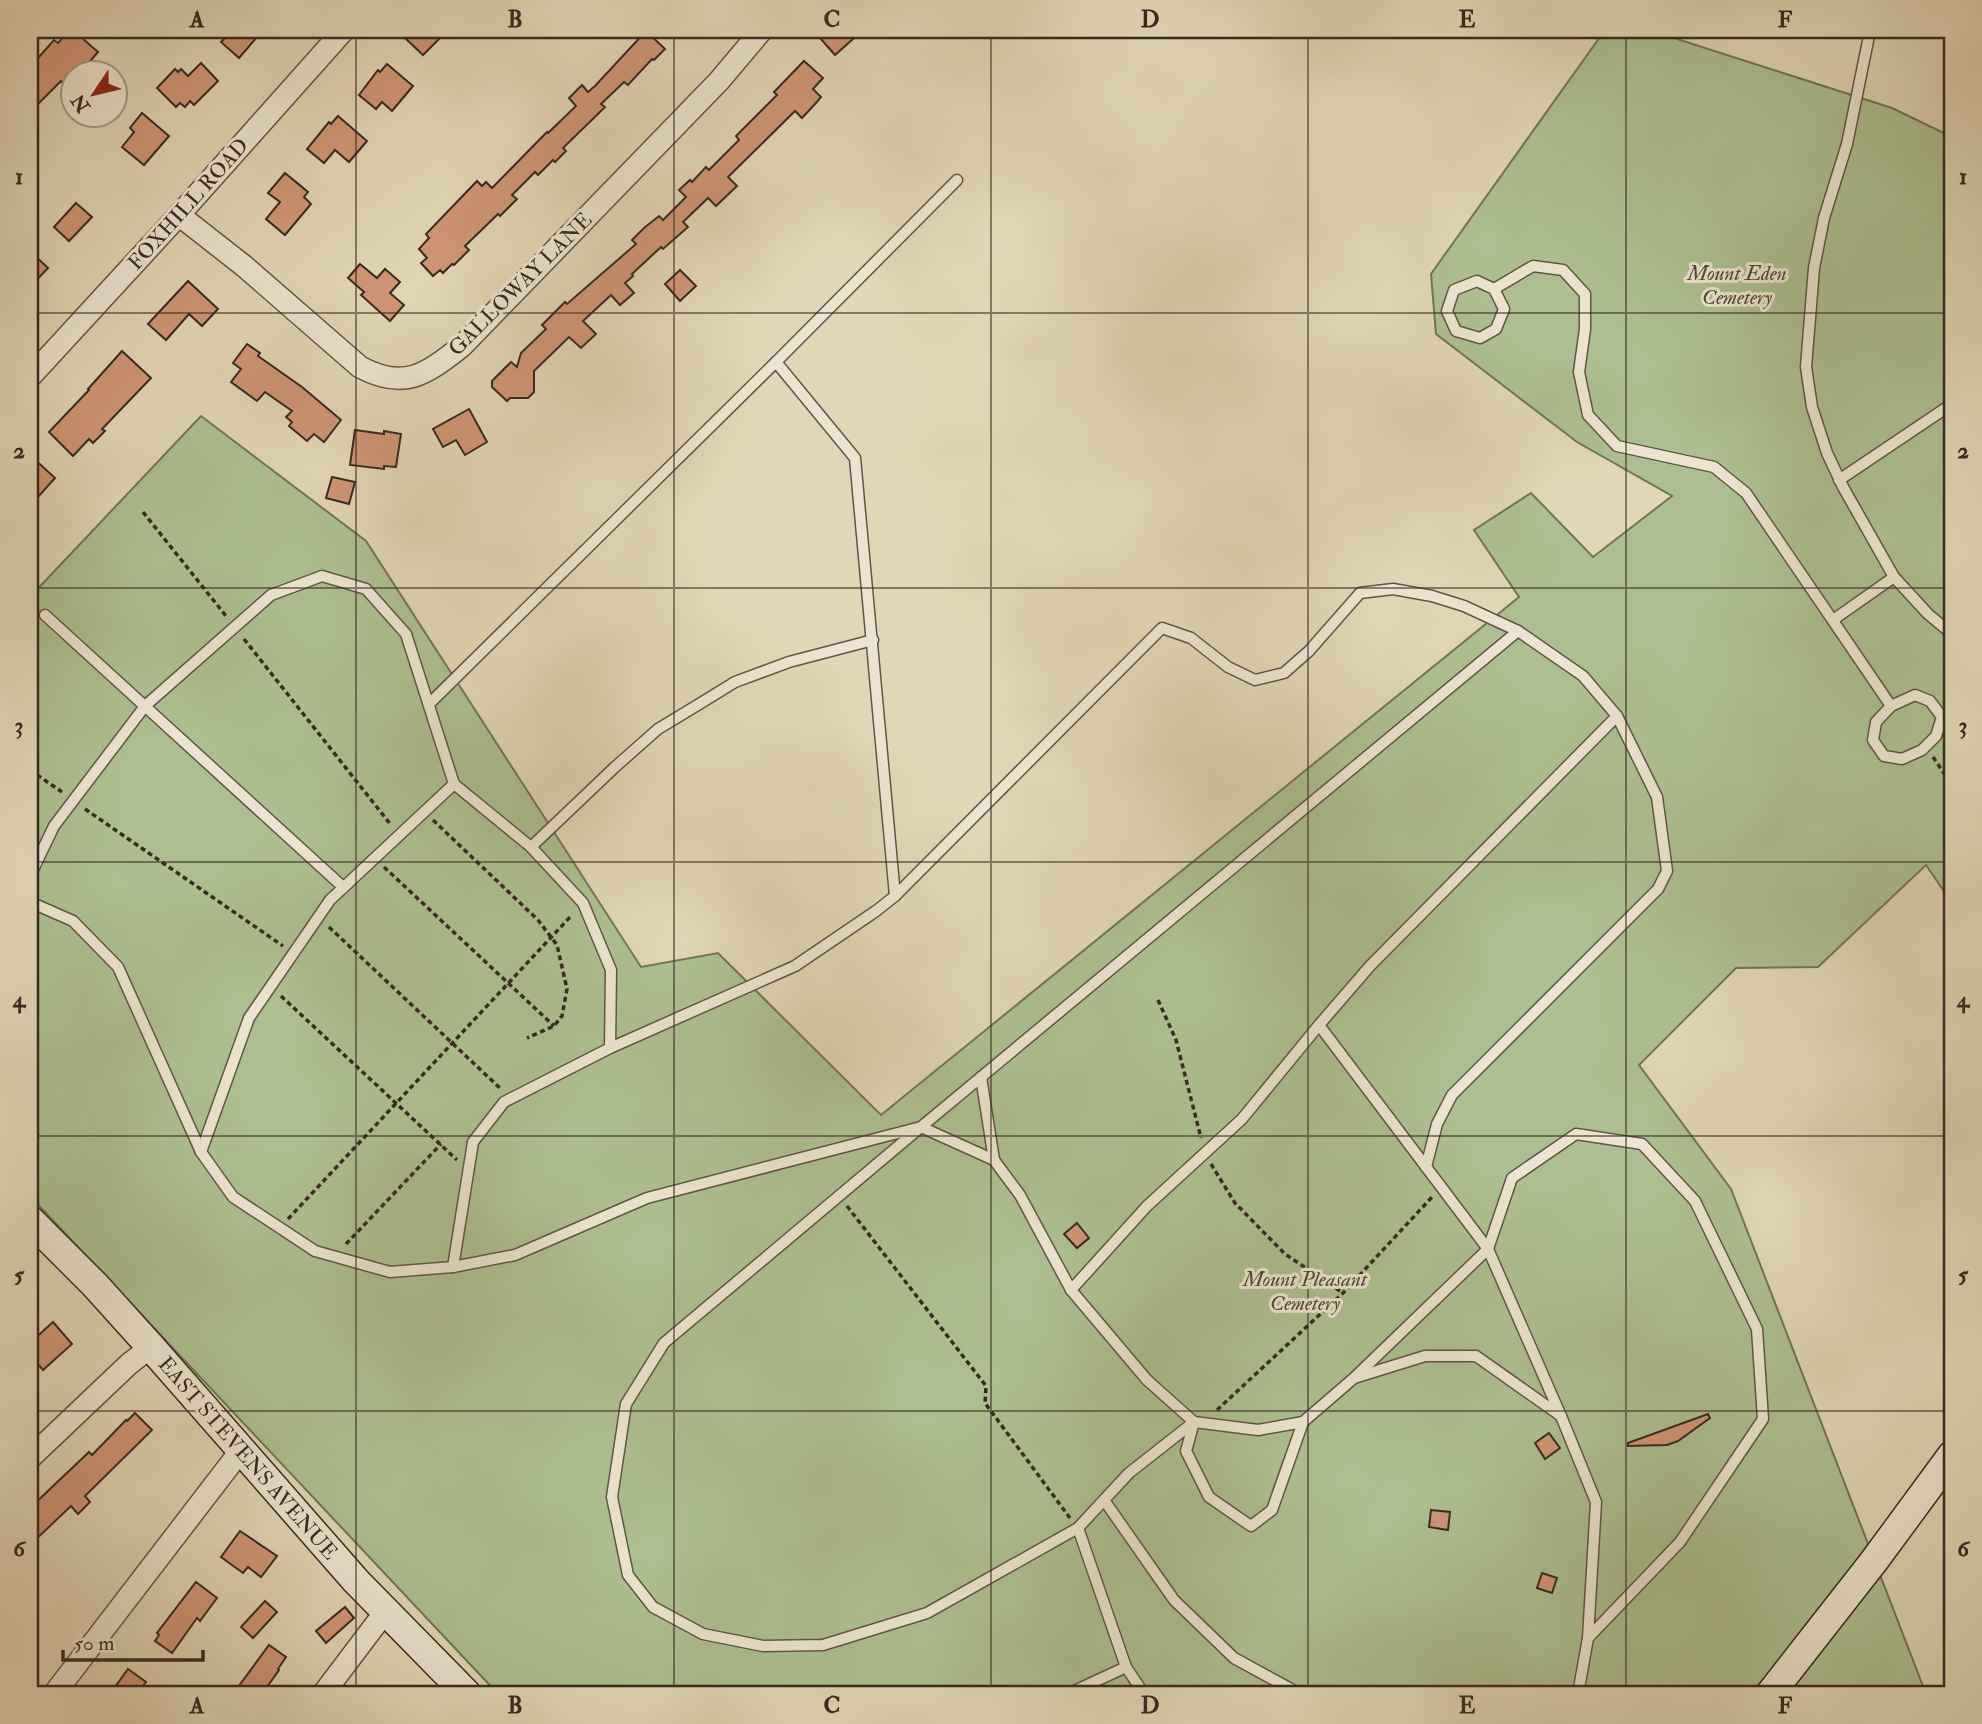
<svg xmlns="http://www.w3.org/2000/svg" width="1982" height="1724" viewBox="0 0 1982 1724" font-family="'IM FELL Double Pica',serif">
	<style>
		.green { fill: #adbf92; stroke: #72745a; stroke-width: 2 }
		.building { fill: #d09576; stroke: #362a23; stroke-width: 2 }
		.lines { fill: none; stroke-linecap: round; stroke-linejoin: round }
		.lane-casing { stroke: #615548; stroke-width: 13 }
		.street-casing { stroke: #615548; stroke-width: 24 }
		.secondary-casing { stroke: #362a23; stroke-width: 31 }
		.path { stroke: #362a23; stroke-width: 3.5; stroke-dasharray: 5 3.5; stroke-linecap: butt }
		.lane { stroke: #ece4d0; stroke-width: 10 }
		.street { stroke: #ece4d0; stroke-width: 21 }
		.secondary { stroke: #ece4d0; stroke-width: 28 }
		.grid { fill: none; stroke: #362a23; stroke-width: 2; stroke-opacity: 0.55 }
		.labels { text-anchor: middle; stroke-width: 6; stroke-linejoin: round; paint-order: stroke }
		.street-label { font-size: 21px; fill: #362a23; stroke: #ece4d0 }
		.park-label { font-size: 21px; font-style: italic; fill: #4e4839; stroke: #ece4d0 }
		.neatline { fill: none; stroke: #362a23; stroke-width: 2.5 }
		.grid-label { font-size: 23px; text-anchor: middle; font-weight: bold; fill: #362a23 }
	</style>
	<rect width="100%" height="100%" fill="#e1d6b7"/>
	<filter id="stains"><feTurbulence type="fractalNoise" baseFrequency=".00286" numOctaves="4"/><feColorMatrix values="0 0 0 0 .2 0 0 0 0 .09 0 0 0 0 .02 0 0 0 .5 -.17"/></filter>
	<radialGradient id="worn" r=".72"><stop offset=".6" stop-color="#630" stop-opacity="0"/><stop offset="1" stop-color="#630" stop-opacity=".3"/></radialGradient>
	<polygon class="green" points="1605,30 1649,30 1892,108 1952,137 1952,903 1926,865 1818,967 1736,968 1639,1065 1731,1189 1926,1694 498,1694 30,1196 30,597 201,416 366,541 641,967 718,953 881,1115 1519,597 1474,530 1531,493 1593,557 1672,496 1577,442 1436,334 1431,274"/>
	<g class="building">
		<polygon points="70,30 73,30 98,52 79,74 74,74 74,80 67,87 61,81 30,112 30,67 54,40 58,43"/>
		<polygon points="232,30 263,30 239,58 221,42"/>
		<polygon points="414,30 448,30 423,55 405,38"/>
		<polygon points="813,30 863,30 835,55"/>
		<polygon points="646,31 665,49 654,60 652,59 628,85 624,82 601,104 605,107 563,148 566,151 555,162 553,160 538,175 535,172 512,195 517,199 500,216 498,214 465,246 469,250 454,265 452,264 443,273 440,270 433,276 421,263 427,258 419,249 429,238 426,234 477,181 482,186 486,182 492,188 547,132 548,133 576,106 569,98 582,85 588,92 595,86"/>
		<polygon points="804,61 823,78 813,89 821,97 815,104 802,118 795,111 728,177 737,186 716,206 708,198 683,222 688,227 663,249 661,247 632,274 633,276 625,283 634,293 620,305 611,295 583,321 596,334 581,348 569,337 534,371 534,392 528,398 510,398 507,401 492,387 492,381 511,362 517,367 521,353 546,329 542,325 565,302 567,304 636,244 632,240 644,228 659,216 663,220 686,197 679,190 690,180 692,182 706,167 709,170 739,140 736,136 777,95 774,92"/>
		<polygon points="201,63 218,81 194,105 190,101 185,107 180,103 176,107 157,88 175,69 178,72 181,69 188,76"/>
		<polygon points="387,64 413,86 392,111 382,102 376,109 359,95 378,70 380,72"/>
		<polygon points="142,113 169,136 144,165 122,147 134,132 130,128"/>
		<polygon points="338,116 367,141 349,162 335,150 324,163 307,149 329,122 331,124"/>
		<polygon points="285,173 308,192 304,197 311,204 285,235 266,219 280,202 268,193"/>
		<polygon points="76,203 92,217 69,241 54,227"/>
		<polygon points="30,251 48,268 30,287"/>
		<polygon points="360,264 377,278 385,269 400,282 390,293 404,305 390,321 361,295 364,292 348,278"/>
		<polygon points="680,270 696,286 680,301 665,284"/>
		<polygon points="188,281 218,309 202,326 189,314 166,340 148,324"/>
		<polygon points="247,344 260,353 258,356 302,387 341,420 324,442 314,434 307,441 289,426 292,422 286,417 292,411 265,392 257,401 231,382 241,369 233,363"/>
		<polygon points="122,351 151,378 102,429 105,431 93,443 89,439 73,456 49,432 89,390 88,389"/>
		<polygon points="469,409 487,442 465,455 456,440 443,447 433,429"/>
		<polygon points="355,430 384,434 384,431 401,434 396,467 384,466 384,469 350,465"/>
		<polygon points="30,455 55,478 30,506"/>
		<polygon points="332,477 355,482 349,504 326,498"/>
		<polygon points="1077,1223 1089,1238 1077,1248 1064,1234"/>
		<polygon points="53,1322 72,1344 43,1370 30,1355 30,1343"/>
		<polygon points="135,1413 152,1430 85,1496 90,1502 78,1514 71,1506 30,1545 30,1508 89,1452 92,1455 126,1420 127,1421"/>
		<polygon points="1708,1414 1710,1418 1678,1441 1667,1445 1628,1446 1628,1443"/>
		<polygon points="1549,1433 1560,1448 1545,1459 1535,1443"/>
		<polygon points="1431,1510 1450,1512 1448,1530 1429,1527"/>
		<polygon points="240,1531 277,1556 261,1577 248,1567 243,1573 221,1557"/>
		<polygon points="1542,1573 1557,1578 1552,1593 1537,1588"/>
		<polygon points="196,1582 217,1598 200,1621 197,1618 172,1653 155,1641 159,1635 157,1633"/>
		<polygon points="265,1601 277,1612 253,1638 241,1627"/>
		<polygon points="345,1607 354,1618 326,1643 316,1631"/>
		<polygon points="269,1645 286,1657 278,1669 279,1670 262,1694 233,1694"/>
		<polygon points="128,1669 146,1682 137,1694 110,1694"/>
	</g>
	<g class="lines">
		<defs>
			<g id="lane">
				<polyline points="1868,30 1869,36 1847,144 1824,218 1814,268 1806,367 1812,407 1827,453 1843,487 1894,577 1928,614 1952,634"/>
				<polygon points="1477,281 1494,289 1504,309 1496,329 1480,338 1456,331 1447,311 1454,290"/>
				<polyline points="1494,289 1533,266 1563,270 1585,294 1585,329 1579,372 1588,415 1617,446 1714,467 1746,493 1891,706"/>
				<polyline points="776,362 957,180"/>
				<polyline points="1839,480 1952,404"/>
				<polyline points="45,615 343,887"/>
				<polyline points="1833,620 1894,577"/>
				<polygon points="1915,695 1930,701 1942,717 1936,736 1922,750 1902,759 1884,756 1873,740 1876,722 1891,706"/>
				<polyline points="429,704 776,362 855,458 895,896 876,911 795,966 610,1048"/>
				<polyline points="531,847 615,767 658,729 696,706 735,682 789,662 873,640"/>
				<polyline points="30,876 54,826 145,706 271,595 322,576 366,589 406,634 454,784 531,847 583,903 611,970 610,1048 504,1102 473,1142 453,1267"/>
				<polyline points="895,896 1162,628 1191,638 1228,667 1255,680 1284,673 1309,651 1360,593 1393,589 1432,596 1464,606 1518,631"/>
				<polyline points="30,902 73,921 118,967 201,1152 233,1197 315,1251 390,1272 453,1267 515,1255 647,1198 921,1127 994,1160 1020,1195 1071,1290 1147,1380 1194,1422 1258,1430 1303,1422 1354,1378 1425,1356 1476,1356 1561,1416"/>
				<polyline points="1319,1025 1488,1249 1561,1416 1596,1502 1588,1638 1578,1694"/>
				<polyline points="981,1077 994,1160"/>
				<polyline points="201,1152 249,1018 330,900 454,784"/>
				<polyline points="1071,1290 1147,1206 1242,1119 1319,1025 1370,966 1617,716"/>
				<polyline points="1356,1376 1488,1249 1512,1178 1576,1134 1642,1144 1695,1201 1757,1329 1763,1419 1680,1542 1588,1638"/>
				<polyline points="1303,1422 1272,1510 1251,1526 1209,1497 1186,1451 1194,1422 1129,1473 1078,1528 927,1613 823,1645 763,1646 703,1634 653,1607 628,1575 612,1497 626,1404 664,1343 921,1127 1518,631 1583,676 1617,716 1657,797 1667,871 1658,889 1452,1095 1437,1124 1426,1167"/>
				<polyline points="1104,1500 1174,1600 1234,1658 1300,1694"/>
				<polyline points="1078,1528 1126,1667 1144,1694"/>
				<polyline points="1068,1694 1126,1667"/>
			</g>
			<g id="street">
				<path d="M179 215 244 266 360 367C405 391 426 374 462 346L719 81 762 30"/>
				<polyline points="30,377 179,215 344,30"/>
				<polyline points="30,1458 129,1364 151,1347"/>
				<polyline points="54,1694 242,1449"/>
				<polyline points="323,1694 385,1612"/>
			</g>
			<g id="secondary">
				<polyline points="30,1220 95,1285 151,1347 356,1581 467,1694"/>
				<polyline points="1770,1694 1874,1561 1952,1455"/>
			</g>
		</defs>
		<use href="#lane" class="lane-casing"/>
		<use href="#street" class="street-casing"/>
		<use href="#secondary" class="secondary-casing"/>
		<g class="path">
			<polyline points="143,512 226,616"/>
			<polyline points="244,639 391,825"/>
			<polyline points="1933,757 1952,785"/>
			<polyline points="30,770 62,792"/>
			<polyline points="85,809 283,946"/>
			<polyline points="433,820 538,920 557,945 567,989 562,1016 554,1026 527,1038"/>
			<polyline points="384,867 554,1026"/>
			<polyline points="329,927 502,1090"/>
			<polyline points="281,996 457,1160"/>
			<polyline points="1158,1000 1176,1040 1201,1138"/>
			<polyline points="1211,1164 1235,1203 1285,1254 1343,1293"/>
			<polyline points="847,1206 986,1386 985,1403 1070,1518"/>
			<polyline points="288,1219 572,915"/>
			<polyline points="346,1244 441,1144"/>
			<polyline points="1217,1410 1343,1293 1433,1196"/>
		</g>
		<use href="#lane" class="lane"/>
		<use href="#street" class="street"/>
		<use href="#secondary" class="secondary"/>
	</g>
	<path class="grid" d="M356 30V1694M674 30V1694M991 30V1694M1308 30V1694M1626 30V1694M30 313H1952M30 588H1952M30 862H1952M30 1136H1952M30 1411H1952"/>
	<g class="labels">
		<g class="street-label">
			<text transform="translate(188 204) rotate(-48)" y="7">FOXHILL ROAD</text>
			<text transform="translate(520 284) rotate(-45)" y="7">GALLOWAY LANE</text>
			<text transform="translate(248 1458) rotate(49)" y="7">EAST STEVENS AVENUE</text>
		</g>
		<g class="park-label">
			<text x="1737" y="280">Mount Eden<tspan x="1737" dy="24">Cemetery</tspan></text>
			<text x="1305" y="1286">Mount Pleasant<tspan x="1305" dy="24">Cemetery</tspan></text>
		</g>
	</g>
	<rect width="1982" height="1724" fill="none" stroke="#e1d6b7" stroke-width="77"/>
	<g transform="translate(94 94) rotate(235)"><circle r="33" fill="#ece4d0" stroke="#a39a8b" stroke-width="2"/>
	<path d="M0-5L12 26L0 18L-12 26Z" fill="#8f2418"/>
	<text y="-10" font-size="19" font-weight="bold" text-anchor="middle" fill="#362a23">N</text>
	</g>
	<path d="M63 1650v10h140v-10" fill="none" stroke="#362a23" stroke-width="3.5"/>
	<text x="74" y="1650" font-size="21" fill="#362a23" stroke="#ece4d0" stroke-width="5" paint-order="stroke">50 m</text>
	<rect x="38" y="38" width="1906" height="1648" class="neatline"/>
	<g class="grid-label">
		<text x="197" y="27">A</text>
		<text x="515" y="27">B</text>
		<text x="832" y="27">C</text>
		<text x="1150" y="27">D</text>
		<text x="1467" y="27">E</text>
		<text x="1785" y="27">F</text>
		<text x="19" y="184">1</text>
		<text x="1963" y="184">1</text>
		<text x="19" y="458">2</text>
		<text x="1963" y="458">2</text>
		<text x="19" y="733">3</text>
		<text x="1963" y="733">3</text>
		<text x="19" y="1007">4</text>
		<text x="1963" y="1007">4</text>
		<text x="19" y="1282">5</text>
		<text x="1963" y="1282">5</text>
		<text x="19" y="1556">6</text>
		<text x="1963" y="1556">6</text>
		<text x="197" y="1713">A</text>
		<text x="515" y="1713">B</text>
		<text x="832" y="1713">C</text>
		<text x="1150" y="1713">D</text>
		<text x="1467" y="1713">E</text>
		<text x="1785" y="1713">F</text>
	</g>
	<rect width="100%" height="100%" filter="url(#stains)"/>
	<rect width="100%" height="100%" fill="url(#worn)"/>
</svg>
